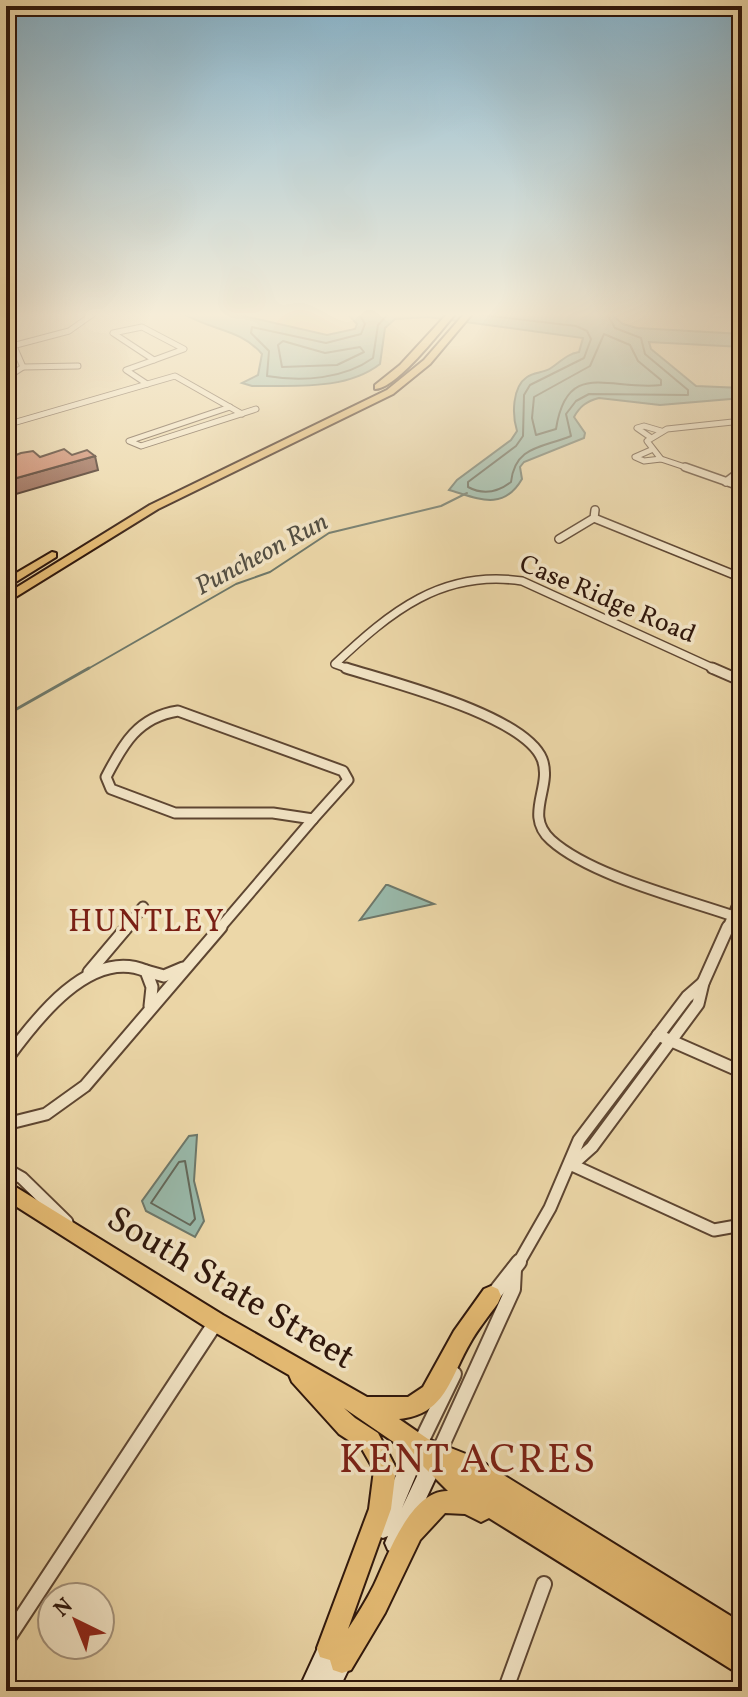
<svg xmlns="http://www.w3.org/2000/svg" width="748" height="1697" viewBox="0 0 748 1697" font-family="Vollkorn,serif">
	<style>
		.water { fill: #99b9aa; stroke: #6e786a; stroke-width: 2 }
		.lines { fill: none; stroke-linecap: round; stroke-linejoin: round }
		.shore { stroke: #64685a; stroke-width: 2 }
		.stream-far1 { stroke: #6e786a; stroke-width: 2 }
		.stream { stroke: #6e786a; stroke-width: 3 }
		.street-far4-casing { stroke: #5e4632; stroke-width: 7 }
		.street-far3-casing { stroke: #5e4632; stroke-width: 10 }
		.street-far2-casing { stroke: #5e4632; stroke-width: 13 }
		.street-far1-casing { stroke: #5e4632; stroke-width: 15 }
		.street-casing { stroke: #5e4632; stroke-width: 18 }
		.secondary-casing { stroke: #2e160b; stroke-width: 4 }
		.primary-casing { stroke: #2e160b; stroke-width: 4 }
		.highway-casing { stroke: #2e160b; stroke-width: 4 }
		.street-far4 { stroke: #f3e5c6; stroke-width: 5 }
		.street-far3 { stroke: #f3e5c6; stroke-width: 7 }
		.street-far2 { stroke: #f3e5c6; stroke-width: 9 }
		.street-far1 { stroke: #f3e5c6; stroke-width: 11 }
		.street { stroke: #f3e5c6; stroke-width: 14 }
		.secondary { fill: #f3e5c6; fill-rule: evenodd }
		.primary { fill: #e6bc74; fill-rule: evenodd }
		.highway { fill: #e6bc74; fill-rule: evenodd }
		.shaded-wall { fill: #8e5a47; stroke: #2e160b; stroke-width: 2 }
		.building { fill: #cb8165; stroke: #2e160b; stroke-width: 2 }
		.labels { text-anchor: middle; stroke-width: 7; stroke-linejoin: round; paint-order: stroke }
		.far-water-label { font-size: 26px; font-style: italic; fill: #534f43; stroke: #f3e5c6 }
		.far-street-label { font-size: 26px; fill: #2e160b; stroke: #f3e5c6 }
		.neighbourhood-label { font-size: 32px; letter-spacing: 2px; fill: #7a1f14; stroke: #f3e5c6 }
		.near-street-label { font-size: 36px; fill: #2e160b; stroke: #f3e5c6 }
		.near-quarter-label { font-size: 40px; letter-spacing: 2px; fill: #7a1f14; stroke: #f3e5c6 }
	</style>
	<rect width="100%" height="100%" fill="#ecd7a8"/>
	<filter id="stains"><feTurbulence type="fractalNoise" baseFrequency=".0025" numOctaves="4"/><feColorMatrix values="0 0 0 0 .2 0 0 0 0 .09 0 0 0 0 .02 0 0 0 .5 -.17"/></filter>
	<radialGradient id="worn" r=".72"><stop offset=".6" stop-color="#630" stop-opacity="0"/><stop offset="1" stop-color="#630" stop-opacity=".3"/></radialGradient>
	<g class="water">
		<path d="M184 314H235L327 335 355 329 357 324 348 314H611L623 324 637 328 742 334V347L649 342 651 349 696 386 742 388V398L660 405 599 398C587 401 580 406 574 417L585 433 584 438 524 462 520 467 522 479C503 512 477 498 449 490L457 480 511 440 517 431C512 415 512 387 527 377 534 372 544 373 551 368 560 362 567 354 579 352L583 338 428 317 395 319 385 328 380 364C345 391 294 385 252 386L242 383 258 375 262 354C241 329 210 330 184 314Z"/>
		<polygon points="386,885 388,885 434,904 360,920"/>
		<polygon points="197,1135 194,1181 204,1221 195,1237 146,1211 142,1201 189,1136"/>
	</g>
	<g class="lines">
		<g class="shore">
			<path d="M359 314 365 324 361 334 326 343 252 327 251 333 269 351 267 376C302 382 344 379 373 358L378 325 388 314"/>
			<path d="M474 314 576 326 587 331 591 339 584 358 530 385 524 395 523 436 516 446 468 482V487C483 495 498 492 511 482 515 446 541 448 571 436L566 414 576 401 589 394 688 395V390L645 354 641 338 615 328 607 314"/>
			<path d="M604 334 630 345 638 361 661 380V385C610 391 567 358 556 429L536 435 532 418 534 397 590 366Z"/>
			<polygon points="283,341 325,353 360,347 364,352 337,365 282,367 278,345"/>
			<polygon points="185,1161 195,1219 190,1225 151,1203 179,1162"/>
		</g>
		<polyline class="stream-far1" points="86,670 236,584 270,572 329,533 441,506 467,493"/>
		<polyline class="stream" points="6,715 89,668"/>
		<defs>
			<g id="street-far4">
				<polyline points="684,314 739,314"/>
				<polygon points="142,327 184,349 154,360 113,333"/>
				<polyline points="6,328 23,367 6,378"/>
				<polyline points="16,345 69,331 93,314"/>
				<polyline points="23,367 78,366"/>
				<polyline points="147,384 126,370 154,360"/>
				<polyline points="230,407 129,441 141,446 256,409"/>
				<polyline points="6,425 175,376 242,414"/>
				<polyline points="650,437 637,428 644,426 661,431"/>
				<polyline points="651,450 635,457 644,461 661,459"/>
				<polyline points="691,469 661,459 647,441 667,429 742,421"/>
			</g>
			<g id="street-far3">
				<polyline points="685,467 742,487"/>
				<polyline points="726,482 742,470"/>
				<polyline points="594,518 742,578"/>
				<polyline points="559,539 594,518 595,510"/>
				<path d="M352 670 335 664C390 612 442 569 522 581L717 670"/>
			</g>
			<g id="street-far2">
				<path d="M346 668C390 682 524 715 542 759 553 787 523 815 551 840 592 877 689 900 742 919"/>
				<polyline points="712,668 742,681"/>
				<path d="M178 711 343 771 348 780 313 819 273 813H175L111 789 106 777C123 744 138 717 178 711Z"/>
				<polyline points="742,842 742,848"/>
				<polyline points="125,929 143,907"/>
				<polyline points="219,929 313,819"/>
				<polyline points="727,929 742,896"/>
			</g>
			<g id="street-far1">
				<polyline points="146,971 164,976 183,968"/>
				<polyline points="89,972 127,927"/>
				<polyline points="658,1035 742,1072"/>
				<path d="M6 1060C35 1020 90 947 146 971L152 987 150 1006"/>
				<polyline points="6,1124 46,1114 85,1086 221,927"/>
				<polyline points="573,1164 592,1147 698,1004 703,983 728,927"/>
				<polyline points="572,1165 714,1230 742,1225"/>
				<polyline points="6,1169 22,1178 67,1222"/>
				<polyline points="518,1264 550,1208 579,1140 687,997 703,983"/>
			</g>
			<g id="street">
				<polyline points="490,1299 519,1262"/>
				<polyline points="419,1446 454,1374"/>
				<polyline points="438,1454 513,1289 514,1269"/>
				<polyline points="6,1641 216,1322"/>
				<polyline points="505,1691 544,1584"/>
			</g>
			<g id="secondary">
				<polygon points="419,1437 426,1439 428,1446 402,1508 429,1451 436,1449 443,1451 445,1458 402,1550 395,1553 388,1550 385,1543 388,1536 383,1538 376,1535 373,1528 412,1439"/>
				<polygon points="329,1635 336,1639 340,1646 338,1649 343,1647 350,1651 354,1658 338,1691 298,1691 322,1639"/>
			</g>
			<path id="primary" d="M6 1181 223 1315 367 1397H408L423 1387 454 1331 484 1289 491 1286 498 1289 501 1296 498 1303C488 1317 477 1330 469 1345 450 1378 445 1415 399 1419L428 1439 476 1458 742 1623V1649L739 1648 742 1650V1676L489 1518 481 1522 465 1514 445 1513 420 1540 385 1613 351 1670 342 1673 333 1670 330 1660 320 1657 317 1648 369 1509 374 1470 362 1449 339 1434 292 1382 289 1375 209 1329 6 1200ZM344 1408 411 1454 448 1491C410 1490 387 1558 374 1585 366 1601 357 1615 348 1629L391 1509 396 1468 378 1433 355 1418Z"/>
			<g id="highway">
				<path d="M447 314H455C441 331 396 389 375 389V385L400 365Z"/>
				<polygon points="464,314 472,314 430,364 393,394 158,509 6,603 6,594 150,505 387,390 424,360"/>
				<polygon points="52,552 56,553 56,557 6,588 6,579"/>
			</g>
		</defs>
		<use href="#street-far4" class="street-far4-casing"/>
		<use href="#street-far3" class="street-far3-casing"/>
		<use href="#street-far2" class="street-far2-casing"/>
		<use href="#street-far1" class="street-far1-casing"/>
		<use href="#street" class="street-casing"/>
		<use href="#secondary" class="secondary-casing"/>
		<use href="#primary" class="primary-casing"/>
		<use href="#highway" class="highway-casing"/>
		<use href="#street-far4" class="street-far4"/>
		<use href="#street-far3" class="street-far3"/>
		<use href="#street-far2" class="street-far2"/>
		<use href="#street-far1" class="street-far1"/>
		<use href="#street" class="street"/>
		<use href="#secondary" class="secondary"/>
		<use href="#primary" class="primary"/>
		<use href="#highway" class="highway"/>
	</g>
	<polygon class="shaded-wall" points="95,456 98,470 6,497 6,481"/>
	<polygon class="building" points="64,449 72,455 87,450 95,456 6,481 6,459 21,453 33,451 40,457"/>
	<linearGradient id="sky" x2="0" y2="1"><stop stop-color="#88b6cf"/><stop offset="0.57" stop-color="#f6edd8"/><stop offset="1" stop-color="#f6edd8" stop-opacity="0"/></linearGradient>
	<rect width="748" height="552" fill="url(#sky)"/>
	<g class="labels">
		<g class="far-water-label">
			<text transform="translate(261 553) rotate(-28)" y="9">Puncheon Run</text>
		</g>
		<g class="far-street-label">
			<text transform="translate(608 598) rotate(23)" y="9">Case Ridge Road</text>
		</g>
		<g class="neighbourhood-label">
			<text x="147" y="931">HUNTLEY</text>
		</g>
		<g class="near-street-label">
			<text transform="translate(232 1286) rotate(31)" y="13">South State Street</text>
		</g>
		<g class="near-quarter-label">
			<text x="468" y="1472">KENT ACRES</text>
		</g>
	</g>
	<rect width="748" height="1697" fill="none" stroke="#ecd7a8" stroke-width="32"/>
	<rect x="8" y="8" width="732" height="1681" fill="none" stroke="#2e160b" stroke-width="4"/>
	<rect x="16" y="16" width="716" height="1665" fill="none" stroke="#2e160b" stroke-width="2"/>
	<g transform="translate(76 1621) rotate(317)"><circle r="38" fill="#f3e5c6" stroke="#a4927b" stroke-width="2"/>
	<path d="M0-6L14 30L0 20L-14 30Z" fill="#8f2418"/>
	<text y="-12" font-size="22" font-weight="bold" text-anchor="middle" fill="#2e160b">N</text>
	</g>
	<rect width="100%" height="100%" filter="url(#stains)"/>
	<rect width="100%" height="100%" fill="url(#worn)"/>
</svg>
